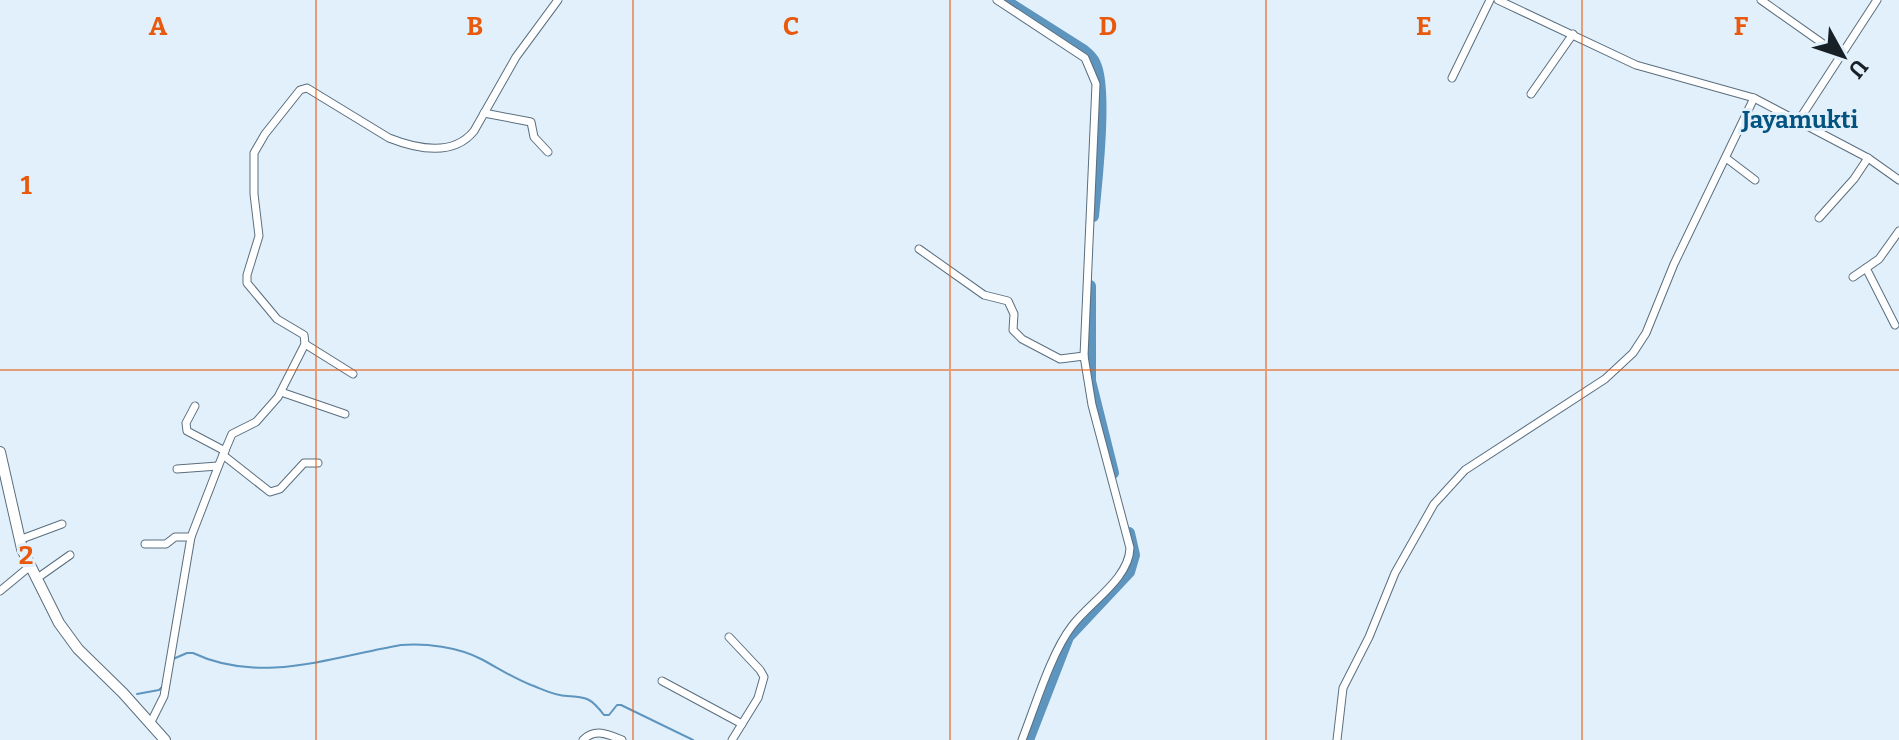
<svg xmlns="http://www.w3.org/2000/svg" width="1899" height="740" viewBox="0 0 1899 740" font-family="Bitter,serif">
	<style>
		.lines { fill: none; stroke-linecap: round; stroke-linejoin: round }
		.stream { stroke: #5e95bf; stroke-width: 2 }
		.river { stroke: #5e95bf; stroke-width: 12 }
		.minor-casing { stroke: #5a6e7e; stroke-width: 9 }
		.secondary-casing { stroke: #5a6e7e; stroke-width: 12 }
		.minor { stroke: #fff; stroke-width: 7 }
		.secondary { stroke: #fff; stroke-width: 10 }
		.grid { fill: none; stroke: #e8590c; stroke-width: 2; stroke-opacity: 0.55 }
		.labels { text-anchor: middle; stroke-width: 6; stroke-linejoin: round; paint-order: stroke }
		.quarter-label { font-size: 24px; font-weight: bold; fill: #035380; stroke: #e2f0fb }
		.grid-label { font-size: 26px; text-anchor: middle; font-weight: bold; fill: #e8590c; stroke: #e2f0fb; stroke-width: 6; stroke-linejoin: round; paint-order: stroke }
	</style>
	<rect width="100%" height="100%" fill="#e2f0fb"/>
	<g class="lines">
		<g class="stream">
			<path d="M173 659 187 653H193C260 685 332 657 401 645 426 643 458 647 481 659 498 668 513 678 531 685 542 689 555 696 567 696 587 697 591 698 604 715H609L617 705H621L693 740"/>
			<polyline points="137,694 159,690 162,687"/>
		</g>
		<g class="river">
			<path d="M1004 0 1083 50C1088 54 1093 58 1095 64 1107 89 1096 185 1093 216"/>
			<polyline points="1090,286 1090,381 1113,473"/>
			<polyline points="1028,740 1068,637 1129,572 1134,555 1129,533"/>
		</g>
		<defs>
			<g id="minor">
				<path d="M997 0 1085 58 1096 84 1084 356 1092 405 1130 548C1129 579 1090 602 1072 626 1051 653 1035 707 1022 740"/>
				<polyline points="1498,0 1636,65 1754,98 1868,158 1899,180"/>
				<polyline points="1761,0 1839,55"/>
				<polyline points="1452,78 1490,0"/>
				<polyline points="1531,94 1573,34"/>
				<polyline points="484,113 531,122 534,137 548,152"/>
				<polyline points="1799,120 1877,0"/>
				<polyline points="1726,158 1755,180"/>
				<polyline points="1819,218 1854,179 1868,158"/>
				<polyline points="919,249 984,295 1008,301 1014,314 1013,330 1022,339 1060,359 1084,356"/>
				<polyline points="1866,268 1895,325"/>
				<polyline points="1853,277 1879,259 1899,231"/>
				<polyline points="305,344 353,374"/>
				<polyline points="281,392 345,414"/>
				<polyline points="195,406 186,423 187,431 225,451"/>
				<polyline points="223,455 270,492 280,489 304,463 318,463"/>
				<polyline points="177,469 218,466"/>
				<polyline points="19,540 62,524"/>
				<polyline points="145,544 166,544 175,537 191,537"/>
				<polyline points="36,579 70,555"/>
				<polyline points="0,591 29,567"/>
				<polyline points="729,637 760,670 764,677 758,698 732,740"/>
				<polyline points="662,681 742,724"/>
				<path d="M151 722 164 696 191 537 220 462 232 434 256 422 278 397 305 344 304 335 277 319 247 283V275L259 236 254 194V153L265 134 300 90 307 88 389 138C417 149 453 157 474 131L516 57 558 0"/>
				<path d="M583 740C595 728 608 734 622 740"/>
				<polyline points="1337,740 1343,688 1369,637 1395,573 1434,504 1465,470 1605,379 1633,353 1646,333 1674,264 1754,98"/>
			</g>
			<polyline id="secondary" points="0,452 22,549 59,623 78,649 123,693 165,740"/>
		</defs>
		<use href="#minor" class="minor-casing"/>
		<use href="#secondary" class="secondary-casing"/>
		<use href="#minor" class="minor"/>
		<use href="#secondary" class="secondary"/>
	</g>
	<path class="grid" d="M316 0V740M633 0V740M950 0V740M1266 0V740M1582 0V740M0 370H1899"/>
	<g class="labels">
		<g class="quarter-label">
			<text x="1800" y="128">Jayamukti</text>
		</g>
	</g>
	<g class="grid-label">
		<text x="158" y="35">A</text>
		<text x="475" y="35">B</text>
		<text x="791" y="35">C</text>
		<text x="1108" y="35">D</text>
		<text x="1424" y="35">E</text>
		<text x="1741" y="35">F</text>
		<text x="26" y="194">1</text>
		<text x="26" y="564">2</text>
	</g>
	<g transform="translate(1843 56) rotate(130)" stroke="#e2f0fb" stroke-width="6" paint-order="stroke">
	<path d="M0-6L14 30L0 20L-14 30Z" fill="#182027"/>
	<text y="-12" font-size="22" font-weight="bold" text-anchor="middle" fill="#182027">U</text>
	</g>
</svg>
